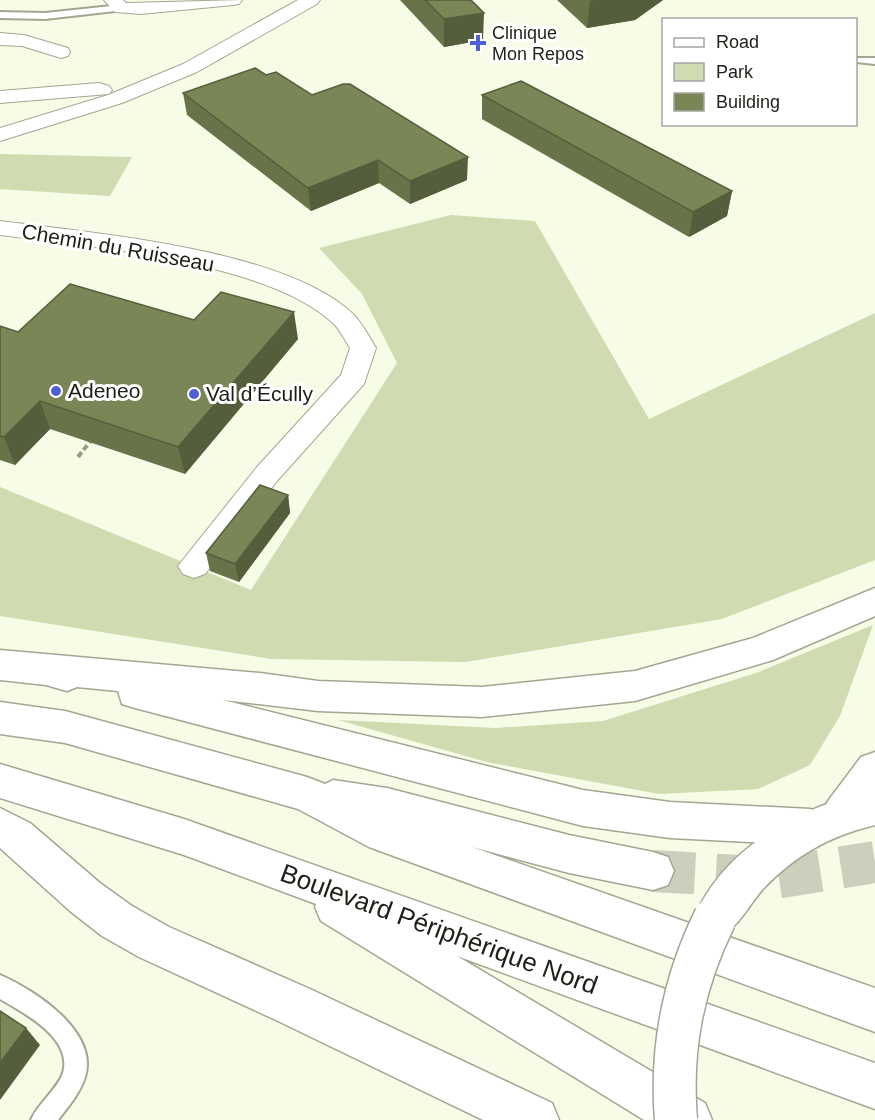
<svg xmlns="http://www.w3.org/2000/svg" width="875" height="1120" viewBox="0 0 875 1120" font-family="Helvetica,sans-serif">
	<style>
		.green { fill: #d0dbb2 }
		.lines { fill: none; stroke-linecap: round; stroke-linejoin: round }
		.highway-tunnel { stroke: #cbd0bc; stroke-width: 42; stroke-dasharray: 42 21; stroke-linecap: butt }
		.lane-casing { stroke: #a1a792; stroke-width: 4 }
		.street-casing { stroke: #a1a792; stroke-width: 2 }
		.primary-casing { stroke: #a1a792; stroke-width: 3 }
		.highway-casing { stroke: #a1a792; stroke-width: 3 }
		.path { stroke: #969b8a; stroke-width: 4; stroke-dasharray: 6 3; stroke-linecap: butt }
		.lane { fill: #fff; fill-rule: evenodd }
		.street { fill: #fff; fill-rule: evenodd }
		.primary { fill: #fff; fill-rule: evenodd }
		.highway { fill: #fff; fill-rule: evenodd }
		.primary-bridge-casing { stroke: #a1a792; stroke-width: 45; stroke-linecap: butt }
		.primary-bridge { stroke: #fff; stroke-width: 42 }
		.wall { fill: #697349 }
		.shaded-wall { fill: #555e3c }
		.building { fill: #7a8655; stroke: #555e3c; stroke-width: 1.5 }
		.poi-dot { fill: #505fd4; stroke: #fff; stroke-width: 2 }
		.labels { text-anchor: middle; stroke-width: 6; stroke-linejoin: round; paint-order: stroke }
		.far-poi-label { font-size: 18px; fill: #1e2018; stroke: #fff; text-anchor: start }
		.street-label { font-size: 21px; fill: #1e2018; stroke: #fff }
		.poi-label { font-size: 21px; fill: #1e2018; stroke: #fff; text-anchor: start }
		.near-street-label { font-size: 26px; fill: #1e2018; stroke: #fff }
	</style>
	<rect width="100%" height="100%" fill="#f6fce5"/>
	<g class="green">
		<polygon points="0,154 132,157 110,196 0,189"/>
		<polygon points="451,215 535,221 649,419 875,313 875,560 722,619 466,662 271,659 0,616 0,487 251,590 397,363 362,294 319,248"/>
		<polygon points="873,625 840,716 810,765 758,789 659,794 487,762 338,720 496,728 603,721 756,673"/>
	</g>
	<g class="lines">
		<polyline class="highway-tunnel" points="653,871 775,878 875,862"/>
		<defs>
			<g id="lane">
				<polygon points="121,5 124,6 124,10 45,19 0,18 0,12 45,13"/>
				<polygon points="856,58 875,58 875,64 856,62"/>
				<path d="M0 975C35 990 99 1032 85 1077 80 1093 68 1107 58 1120H31C38 1103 57 1090 63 1073 73 1038 24 1013 0 999Z"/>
			</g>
			<g id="street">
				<polygon points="104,0 123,0 126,3 242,0 239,4 233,5 141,14 115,12"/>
				<polygon points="298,0 320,0 317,4 197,72 122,103 0,141 0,128 108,95 183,64"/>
				<polygon points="0,33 24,35 68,48 70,52 68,56 61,58 22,46 0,45"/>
				<polygon points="99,83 109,86 112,90 109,94 0,103 0,91"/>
				<path d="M0 221C93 233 285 249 353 314 363 324 369 337 376 348L364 384 277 481 205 574 194 578 183 574 178 566 257 467 341 375 350 348C345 340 341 332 335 325 269 261 90 247 0 235Z"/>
			</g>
			<path id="primary" d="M875 789V825C830 836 795 855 763 889 746 908 739 929 715 938L700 932 694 918C725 845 802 807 875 789Z"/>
			<g id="highway">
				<polygon points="875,588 875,616 773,660 635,701 482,717 318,711 223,700 583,790 670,802 810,809 822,813 828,801 861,757 875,752 875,800 856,827 842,832 830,827 824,840 810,845 670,838 583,826 135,708 122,704 118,691 77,687 67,691 46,685 0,680 0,650 260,673 318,681 482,687 635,671 753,638"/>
				<polygon points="0,702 65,711 307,777 325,784 333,780 387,788 569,835 653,852 668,857 674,871 668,885 653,890 569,873 472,847 875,988 875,1032 369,847 298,809 65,743 0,734"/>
				<polygon points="0,764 184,819 875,1063 875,1109 457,956 705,1103 712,1120 644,1120 321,921 315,907 316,904 184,855 0,798"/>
				<polygon points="0,808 30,823 100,883 132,906 169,927 310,989 552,1103 559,1120 483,1120 278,1021 139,957 102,936 70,911 0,848"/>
			</g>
		</defs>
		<use href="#lane" class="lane-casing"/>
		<use href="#street" class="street-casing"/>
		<use href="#primary" class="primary-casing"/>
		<use href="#highway" class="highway-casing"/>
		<polyline class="path" points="78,457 92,439"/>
		<use href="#lane" class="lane"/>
		<use href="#street" class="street"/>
		<use href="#primary" class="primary"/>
		<use href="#highway" class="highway"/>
		<defs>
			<path id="primary-bridge" d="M676 1120C670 1048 683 983 715 918"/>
		</defs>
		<use href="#primary-bridge" class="primary-bridge-casing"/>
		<use href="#primary-bridge" class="primary-bridge"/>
	</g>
	<g class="wall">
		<polygon points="400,0 471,0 483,40 444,47"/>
		<polygon points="557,0 663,0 635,20 587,28"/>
		<polygon points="266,75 312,95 467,180 410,204 379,183 311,211 187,115 183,93"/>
		<polygon points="482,95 732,191 727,216 689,237 482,119"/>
		<polygon points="194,320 298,339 185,474 50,429 15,465 0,460 0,326 18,332"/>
		<polygon points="288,495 290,513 239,582 210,571 206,553"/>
	</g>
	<g class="shaded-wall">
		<polygon points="596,0 663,0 635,20 587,28 590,1"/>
		<polygon points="484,13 483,40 444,47 444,19"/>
		<polygon points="468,157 467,180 410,204 410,181"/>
		<polygon points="378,160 379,183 311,211 308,188"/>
		<polygon points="732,191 727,216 689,237 693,212"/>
		<polygon points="294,312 298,339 185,474 178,447"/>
		<polygon points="40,401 50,429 15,465 4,437"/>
		<polygon points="288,495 290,513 239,582 235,564"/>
		<polygon points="26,1028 40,1045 0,1100 0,1063"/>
	</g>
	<g class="building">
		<polygon points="425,0 471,0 484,13 444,19"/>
		<polygon points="255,68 266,75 276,72 312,95 343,84 350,84 468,157 410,181 378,160 308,188 183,93"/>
		<polygon points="521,81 732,191 693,212 482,95"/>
		<polygon points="70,284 194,320 221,292 294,312 178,447 40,401 4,437 0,436 0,326 18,332"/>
		<polygon points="260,485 288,495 235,564 206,553"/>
		<polygon points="0,1011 26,1028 0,1063"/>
	</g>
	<g class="poi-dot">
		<path d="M475 34h6v6h6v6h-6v6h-6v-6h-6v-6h6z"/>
		<circle cx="56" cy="391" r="6"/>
		<circle cx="194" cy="394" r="6"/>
	</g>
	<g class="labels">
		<g class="far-poi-label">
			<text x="492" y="39">Clinique<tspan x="492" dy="21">Mon Repos</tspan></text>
		</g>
		<g class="street-label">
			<text transform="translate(118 248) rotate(10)" y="7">Chemin du Ruisseau</text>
		</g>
		<g class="poi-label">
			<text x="68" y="398">Adeneo</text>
			<text x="206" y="401">Val d’Écully</text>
		</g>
		<g class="near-street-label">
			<text transform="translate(439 929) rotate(20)" y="9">Boulevard Périphérique Nord</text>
		</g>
	</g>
	<rect x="662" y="18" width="195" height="108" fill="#ffffff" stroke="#a5a6a3" stroke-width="1.5"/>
	<rect x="674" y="38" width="30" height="9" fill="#ffffff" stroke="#a5a6a3" stroke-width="1.5"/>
	<text x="716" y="48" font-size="18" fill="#1e2018">Road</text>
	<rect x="674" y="63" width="30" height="18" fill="#d0dbb2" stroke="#a5a6a3" stroke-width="1.5"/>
	<text x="716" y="78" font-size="18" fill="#1e2018">Park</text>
	<rect x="674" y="93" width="30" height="18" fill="#7a8655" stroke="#a5a6a3" stroke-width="1.5"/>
	<text x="716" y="108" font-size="18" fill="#1e2018">Building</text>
</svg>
